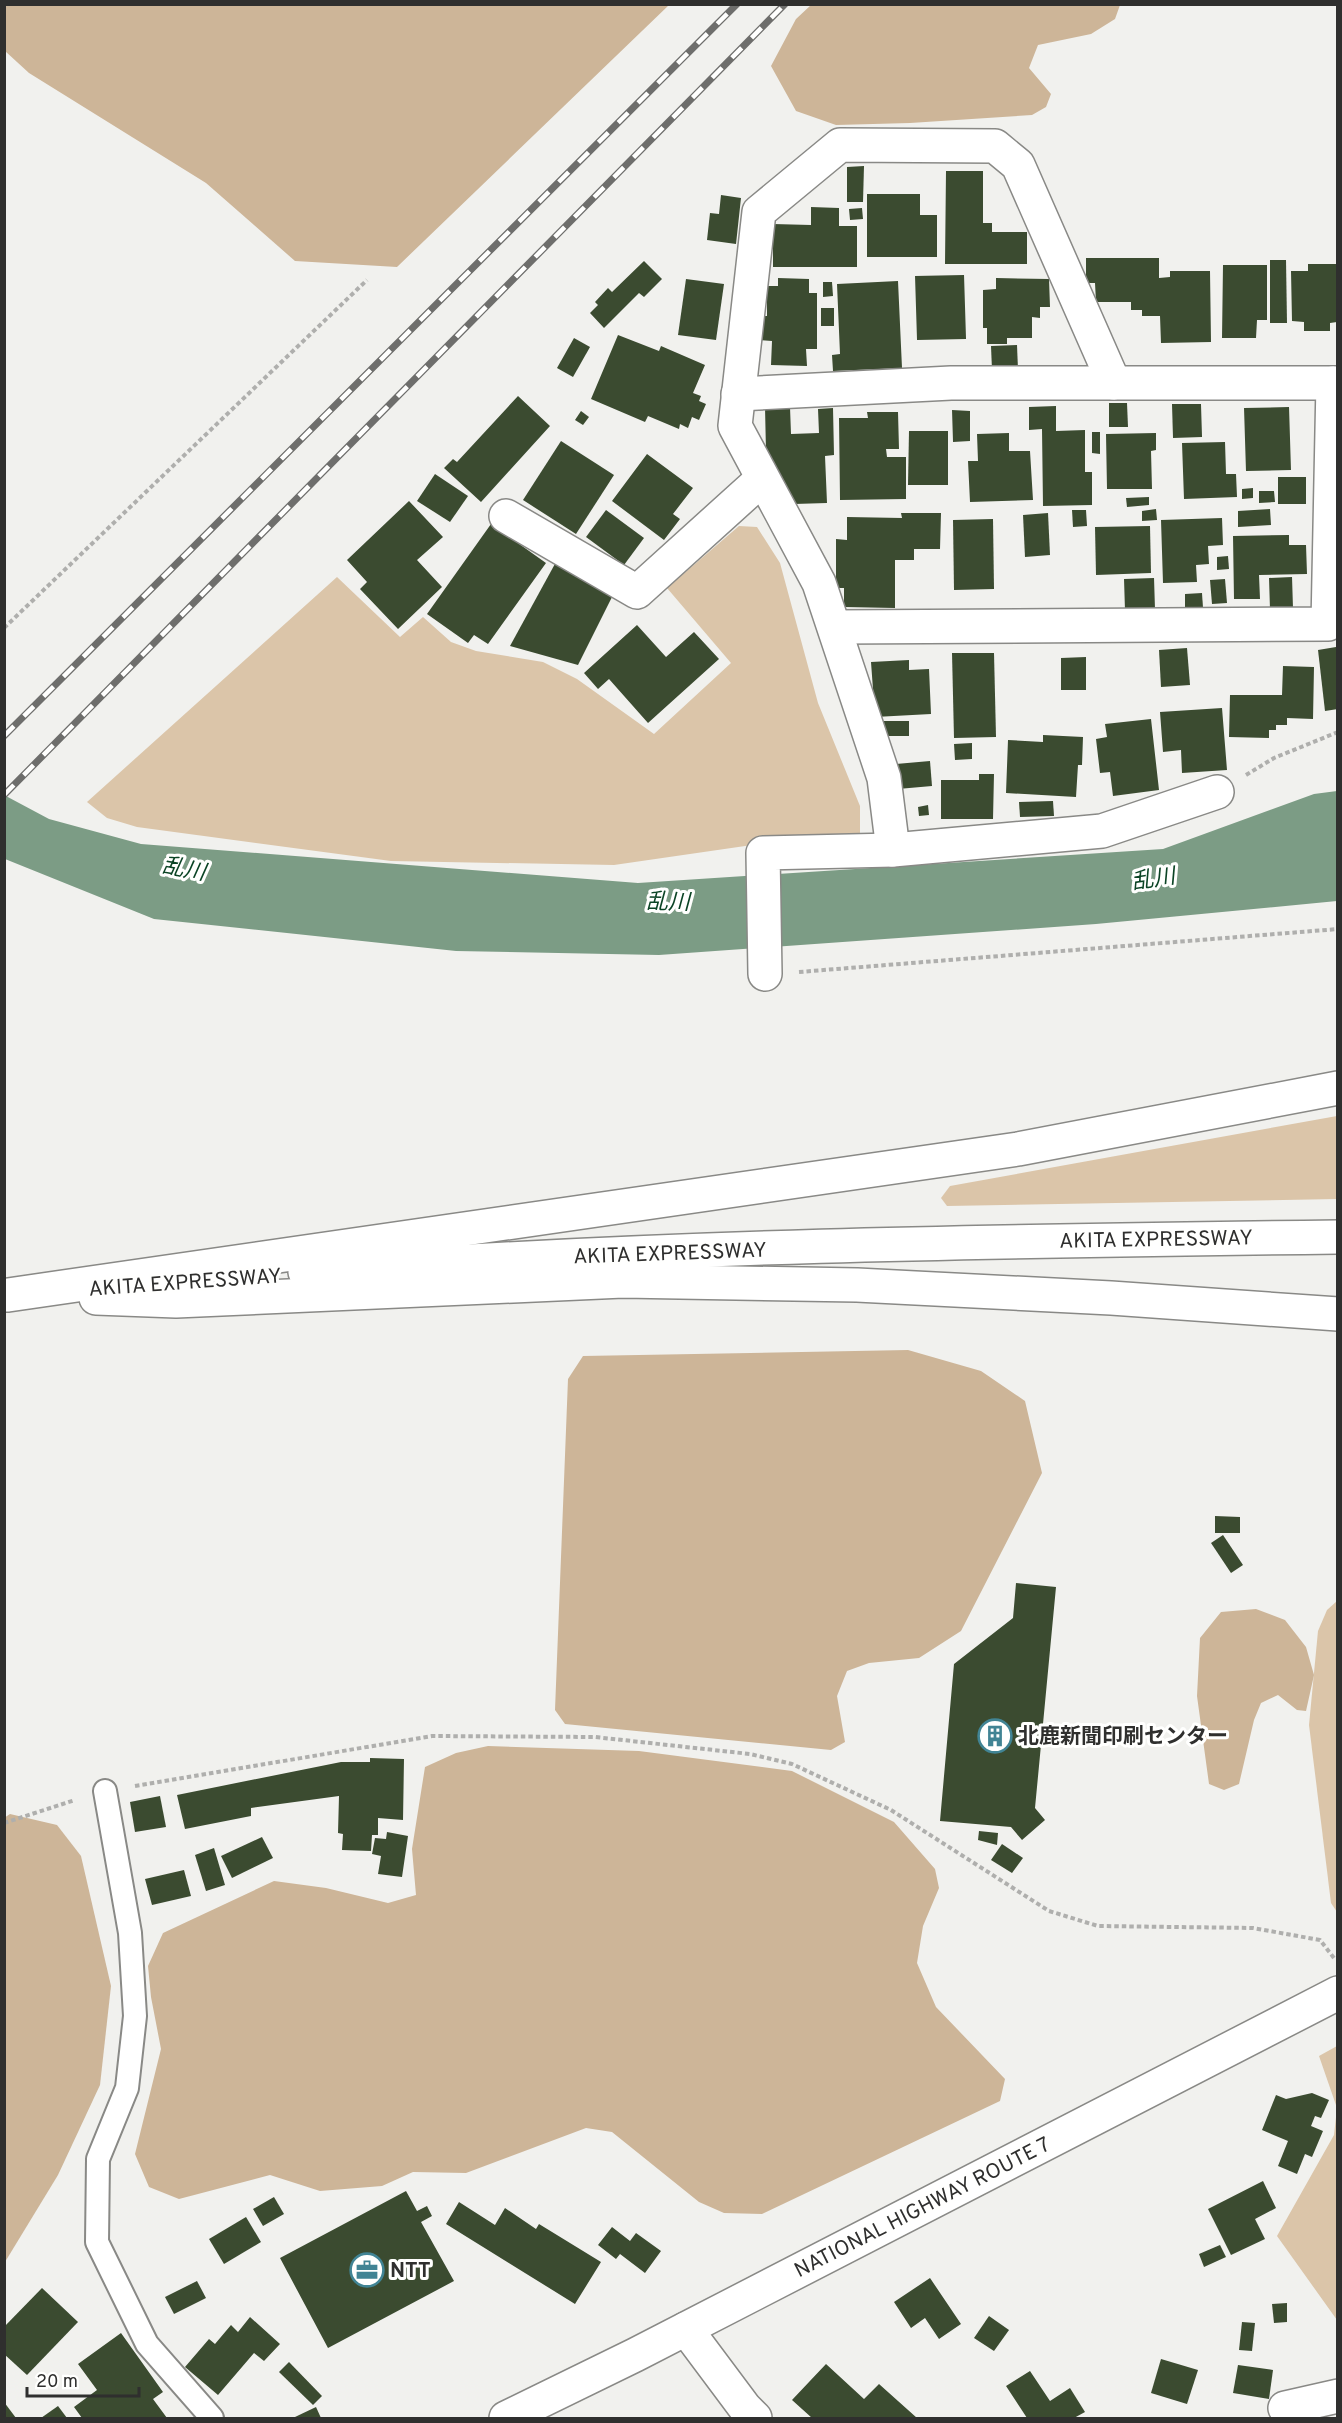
<svg xmlns="http://www.w3.org/2000/svg" width="1342" height="2423" viewBox="0 0 1342 2423" font-family="Overpass,'Noto Sans JP',sans-serif">
	<style>
		.green { fill: #dbc5a9 }
		.forest { fill: #cdb598 }
		.water { fill: #7c9c85 }
		.building { fill: #3b4b30 }
		.lines { fill: none; stroke-linecap: round; stroke-linejoin: round }
		.lane-casing { stroke: #898986; stroke-width: 26 }
		.street-casing { stroke: #898986; stroke-width: 36 }
		.highway-casing { stroke: #898986; stroke-width: 36 }
		.path { stroke: #afafad; stroke-width: 4; stroke-dasharray: 4.5 3; stroke-linecap: butt }
		.lane { stroke: #fff; stroke-width: 22 }
		.street { stroke: #fff; stroke-width: 33 }
		.highway { stroke: #fff; stroke-width: 33 }
		.rail-casing { stroke: #6e6e6c; stroke-width: 7 }
		.rail { stroke: #fffffe; stroke-width: 4.5; stroke-dasharray: 14; stroke-linecap: butt }
		.labels { text-anchor: middle; stroke-width: 6; stroke-linejoin: round; paint-order: stroke }
		.street-label { font-size: 21px; fill: #2f2f2e; stroke: #fffffe }
		.poi-label { font-size: 21px; font-weight: bold; fill: #2f2f2e; stroke: #fffffe; text-anchor: start }
		.water-label { font-size: 22px; font-style: italic; fill: #0b4425; stroke: #fffffe }
	</style>
	<rect width="100%" height="100%" fill="#f1f1ee"/>
	<g class="green">
		<polygon points="739,526 757,527 780,563 818,703 860,806 860,840 759,844 614,865 391,861 137,827 107,818 87,802 337,577 400,637 423,617 451,642 476,651 543,662 577,679 654,734 731,663 667,588"/>
		<polygon points="1337,1116 1337,1199 947,1206 941,1198 950,1186"/>
		<polygon points="1337,1601 1337,1912 1331,1903 1309,1725 1318,1631 1327,1610"/>
		<polygon points="1337,2046 1337,2320 1277,2236 1334,2135 1337,2108 1319,2056"/>
	</g>
	<g class="forest">
		<polygon points="5,4 669,4 669,5 397,267 295,261 206,183 29,73 5,51"/>
		<polygon points="811,5 811,4 1120,5 1115,19 1091,34 1038,45 1029,68 1051,94 1046,107 1032,115 910,123 836,125 796,111 771,66 796,19"/>
		<polygon points="908,1350 981,1371 1025,1401 1042,1473 961,1631 919,1658 869,1663 847,1671 837,1696 845,1742 831,1750 565,1724 555,1710 568,1379 583,1356"/>
		<polygon points="1256,1609 1285,1620 1306,1647 1314,1675 1306,1711 1297,1710 1278,1695 1261,1703 1254,1720 1239,1784 1224,1790 1209,1784 1197,1696 1200,1638 1221,1612"/>
		<polygon points="488,1746 639,1751 792,1771 894,1822 935,1869 939,1888 923,1926 917,1963 936,2007 1005,2079 1000,2101 762,2214 724,2213 699,2202 612,2132 586,2128 466,2173 413,2172 382,2186 320,2191 270,2175 179,2199 149,2187 135,2154 161,2049 151,1997 148,1966 163,1933 274,1881 326,1888 388,1903 416,1895 412,1849 425,1767 456,1753"/>
		<polygon points="10,1814 57,1825 81,1856 111,1986 100,2085 58,2175 5,2262 4,1818"/>
	</g>
	<polygon class="water" points="1337,791 1337,901 1096,924 659,955 456,951 154,919 5,859 4,795 49,819 141,844 638,883 1163,849 1314,794"/>
	<g class="building">
		<polygon points="864,166 863,202 847,202 847,167"/>
		<polygon points="946,171 983,171 983,223 992,223 992,232 1027,232 1027,264 945,264"/>
		<polygon points="867,194 920,194 920,215 937,215 937,257 867,257"/>
		<polygon points="721,195 741,198 736,244 707,240 710,213 719,214"/>
		<polygon points="811,207 839,208 839,226 857,226 857,267 773,267 773,224 811,225"/>
		<polygon points="862,208 863,219 850,220 849,209"/>
		<polygon points="1086,258 1159,258 1159,278 1170,277 1170,271 1210,271 1211,342 1161,343 1160,316 1142,316 1142,310 1131,310 1131,302 1096,302 1095,283 1086,283"/>
		<polygon points="1270,260 1286,260 1287,323 1270,323"/>
		<polygon points="644,261 662,279 644,297 639,293 604,328 590,313 598,305 595,302 608,288 612,292"/>
		<polygon points="1308,264 1336,264 1337,322 1330,323 1330,331 1304,331 1304,322 1292,321 1291,271 1308,271"/>
		<polygon points="1223,265 1267,265 1267,320 1257,320 1256,338 1222,338"/>
		<polygon points="964,275 966,339 917,340 915,276"/>
		<polygon points="778,278 809,279 809,293 817,293 817,349 806,349 807,366 771,365 772,341 759,340 759,316 767,316 767,286 778,286"/>
		<polygon points="996,278 1049,279 1050,307 1040,307 1040,318 1032,317 1032,338 1007,338 1007,344 987,344 987,328 983,328 983,290 996,289"/>
		<polygon points="686,279 724,284 716,340 678,335"/>
		<polygon points="898,281 902,368 833,371 832,355 840,354 837,284"/>
		<polygon points="823,282 832,282 833,296 823,297"/>
		<rect x="821" y="308" width="13" height="18"/>
		<polygon points="618,335 659,351 661,346 705,365 693,393 701,396 699,401 706,404 699,420 692,417 688,428 680,424 679,429 648,416 645,422 591,399"/>
		<polygon points="574,338 590,347 573,377 557,368"/>
		<polygon points="1017,345 1018,370 992,370 991,346"/>
		<polygon points="518,396 550,426 481,502 444,468 453,459 457,462"/>
		<polygon points="1109,403 1127,403 1128,427 1109,427"/>
		<polygon points="1172,404 1201,404 1202,437 1173,438"/>
		<polygon points="1056,406 1056,431 1085,430 1085,472 1092,472 1092,505 1043,506 1042,429 1029,430 1029,407"/>
		<polygon points="765,407 790,407 791,434 819,433 818,409 833,408 834,455 825,456 827,503 794,504 766,452"/>
		<polygon points="1289,407 1291,470 1246,471 1244,408"/>
		<polygon points="952,410 970,411 970,441 953,442"/>
		<polygon points="581,411 589,417 583,425 575,420"/>
		<polygon points="867,412 898,412 899,449 886,449 887,457 906,457 906,499 840,500 839,418 868,418"/>
		<polygon points="909,431 948,431 948,485 908,485"/>
		<polygon points="1092,432 1100,432 1100,454 1092,453"/>
		<polygon points="1009,433 1009,451 1030,451 1033,500 970,502 968,461 978,461 977,434"/>
		<polygon points="1156,433 1156,450 1151,451 1152,489 1107,489 1106,434"/>
		<polygon points="561,441 614,475 576,534 523,500"/>
		<polygon points="1225,442 1226,474 1236,474 1237,497 1184,499 1182,443"/>
		<polygon points="647,454 693,488 673,514 680,519 664,540 612,501"/>
		<polygon points="435,474 468,496 450,522 417,501"/>
		<rect x="1278" y="477" width="28" height="27"/>
		<polygon points="1253,488 1253,498 1242,499 1242,489"/>
		<polygon points="1259,491 1274,491 1275,502 1259,503"/>
		<polygon points="1149,497 1149,505 1127,507 1126,498"/>
		<polygon points="409,501 443,537 417,560 442,587 398,629 360,589 367,582 347,560"/>
		<polygon points="1156,509 1157,520 1142,521 1142,511"/>
		<polygon points="1270,509 1271,525 1238,527 1238,511"/>
		<polygon points="606,510 644,538 624,565 586,537"/>
		<polygon points="1072,510 1086,510 1087,526 1073,527"/>
		<polygon points="901,513 941,513 940,549 914,549 914,560 895,560 895,608 844,607 844,588 836,588 836,539 847,540 847,517 902,518"/>
		<polygon points="1048,513 1050,555 1025,557 1023,515"/>
		<polygon points="1222,518 1223,545 1208,546 1209,564 1196,565 1197,582 1163,583 1161,520"/>
		<polygon points="993,519 994,589 954,590 953,520"/>
		<polygon points="491,524 546,563 488,644 474,635 468,643 427,614"/>
		<polygon points="1150,526 1151,573 1096,575 1095,527"/>
		<polygon points="1289,535 1289,545 1306,545 1307,574 1259,575 1260,599 1234,599 1233,536"/>
		<polygon points="1228,556 1229,569 1217,570 1217,557"/>
		<polygon points="556,562 614,593 578,665 510,646"/>
		<polygon points="1292,577 1293,608 1270,609 1269,578"/>
		<polygon points="1154,578 1155,610 1125,611 1124,579"/>
		<polygon points="1225,579 1227,603 1212,604 1210,580"/>
		<polygon points="1202,593 1203,608 1185,608 1185,594"/>
		<polygon points="637,625 666,657 694,632 719,659 648,723 609,679 598,689 584,673"/>
		<polygon points="1336,647 1338,709 1325,711 1318,650"/>
		<polygon points="1187,648 1190,685 1161,687 1159,650"/>
		<polygon points="952,653 994,653 996,737 954,738"/>
		<polygon points="1086,657 1086,690 1061,690 1061,658"/>
		<polygon points="909,660 909,670 929,669 931,714 875,717 871,662"/>
		<polygon points="1283,666 1314,667 1313,719 1287,718 1287,725 1276,725 1276,730 1269,730 1269,738 1229,737 1230,695 1282,695"/>
		<polygon points="1222,708 1227,770 1182,773 1181,750 1163,752 1160,712"/>
		<polygon points="1151,719 1159,790 1113,796 1110,772 1100,773 1096,739 1107,737 1105,724"/>
		<rect x="882" y="721" width="27" height="15"/>
		<polygon points="1043,735 1083,737 1082,765 1078,765 1076,797 1006,793 1008,740 1043,742"/>
		<polygon points="972,743 972,759 955,760 954,744"/>
		<polygon points="930,761 932,786 898,789 896,764"/>
		<polygon points="979,774 994,774 993,819 941,819 941,780 979,780"/>
		<polygon points="1053,801 1054,816 1020,817 1019,802"/>
		<polygon points="928,805 929,815 919,816 918,807"/>
		<polygon points="1215,1516 1240,1517 1240,1533 1215,1533"/>
		<polygon points="1223,1535 1243,1565 1231,1573 1211,1543"/>
		<polygon points="1016,1583 1056,1587 1035,1808 1045,1820 1022,1840 1011,1827 940,1821 954,1664 1013,1618"/>
		<polygon points="370,1758 404,1759 403,1820 378,1818 378,1835 372,1835 371,1851 342,1850 343,1834 338,1833 339,1796 251,1808 251,1816 185,1829 177,1795 341,1762 370,1762"/>
		<polygon points="160,1796 166,1827 135,1832 130,1802"/>
		<polygon points="979,1831 998,1833 997,1845 978,1840"/>
		<polygon points="387,1832 408,1836 402,1877 378,1874 381,1856 372,1854 375,1838 386,1839"/>
		<polygon points="262,1837 273,1858 232,1878 221,1856"/>
		<polygon points="1002,1844 1023,1858 1012,1873 991,1860"/>
		<polygon points="214,1848 225,1885 206,1891 195,1855"/>
		<polygon points="184,1870 191,1896 152,1905 145,1879"/>
		<polygon points="1312,2093 1329,2100 1321,2118 1315,2116 1311,2126 1323,2131 1312,2157 1305,2154 1297,2174 1278,2166 1288,2141 1262,2130 1276,2095 1286,2099"/>
		<polygon points="1263,2181 1276,2208 1255,2219 1265,2239 1231,2255 1208,2209"/>
		<polygon points="406,2191 417,2211 427,2206 432,2216 421,2222 454,2281 328,2348 280,2258"/>
		<polygon points="274,2197 284,2214 263,2226 253,2209"/>
		<polygon points="459,2202 495,2225 505,2208 536,2229 539,2224 601,2262 575,2304 446,2224"/>
		<polygon points="246,2217 261,2242 224,2264 209,2239"/>
		<polygon points="612,2227 630,2241 636,2233 661,2251 645,2273 620,2254 616,2259 598,2245"/>
		<polygon points="1220,2245 1226,2257 1204,2267 1199,2254"/>
		<polygon points="930,2278 961,2324 939,2339 925,2318 911,2328 894,2302"/>
		<polygon points="197,2281 206,2298 174,2314 165,2297"/>
		<polygon points="42,2288 78,2322 27,2375 4,2354 4,2327"/>
		<polygon points="1287,2303 1287,2322 1274,2323 1272,2304"/>
		<polygon points="989,2316 1009,2330 994,2351 974,2338"/>
		<polygon points="250,2317 280,2344 264,2361 254,2353 218,2395 185,2367 209,2339 215,2344 231,2325 238,2332"/>
		<polygon points="1242,2322 1255,2323 1252,2351 1239,2350"/>
		<polygon points="121,2333 163,2392 153,2399 167,2418 82,2418 74,2407 97,2390 78,2364"/>
		<polygon points="1161,2359 1198,2370 1187,2404 1151,2393"/>
		<polygon points="289,2362 322,2396 313,2405 279,2372"/>
		<polygon points="826,2364 864,2399 879,2384 917,2418 812,2418 792,2400"/>
		<polygon points="1238,2365 1273,2370 1269,2399 1233,2393"/>
		<polygon points="1030,2371 1050,2401 1070,2388 1085,2412 1074,2418 1027,2418 1006,2386"/>
		<polygon points="4,2402 16,2418 4,2418"/>
		<polygon points="58,2406 67,2418 41,2418"/>
		<polygon points="316,2407 321,2418 296,2418 295,2417"/>
	</g>
	<g class="lines">
		<defs>
			<polyline id="lane" points="105,1791 130,1933 135,2016 127,2088 98,2159 97,2242 147,2344 212,2418"/>
			<g id="street">
				<polyline points="738,394 951,383 1338,383"/>
				<polyline points="506,516 637,592 762,479"/>
				<polyline points="835,627 1328,624 1333,383"/>
				<polyline points="893,850 884,778 819,583 735,426 759,212 840,145 995,146 1018,165 1114,383"/>
				<polyline points="765,974 763,853 893,850 1102,831 1217,792"/>
				<polyline points="686,2329 745,2408 755,2418"/>
				<polyline points="1285,2408 1338,2396"/>
			</g>
			<g id="highway">
				<path d="M305 1272C648 1246 993 1241 1338 1237"/>
				<polyline points="8,1295 1018,1149 1338,1088"/>
				<polyline points="96,1298 176,1301 623,1281 857,1285 1111,1298 1338,1314"/>
				<polyline points="506,2418 635,2355 1338,1993"/>
			</g>
		</defs>
		<use href="#lane" class="lane-casing"/>
		<use href="#street" class="street-casing"/>
		<use href="#highway" class="highway-casing"/>
		<g class="path">
			<polyline points="4,628 367,280"/>
			<polyline points="1246,775 1274,758 1338,732"/>
			<polyline points="799,972 1338,929"/>
			<polyline points="135,1786 432,1736 595,1737 750,1754 792,1764 891,1810 1049,1911 1098,1926 1253,1928 1320,1940 1334,1958"/>
			<polyline points="4,1823 75,1800"/>
		</g>
		<use href="#lane" class="lane"/>
		<use href="#street" class="street"/>
		<use href="#highway" class="highway"/>
		<defs>
			<g id="rail">
				<polyline points="4,736 737,4"/>
				<polyline points="4,795 785,4"/>
			</g>
		</defs>
		<use href="#rail" class="rail-casing"/>
		<use href="#rail" class="rail"/>
	</g>
	<defs>
		<symbol id="building-ring" viewBox="-11 -11 22 22"><circle r="9.5" fill="#fffffe" stroke="#418494" stroke-width="1.5"/><path d="M-4-6H4V6H1V3H-1V6H-4ZM-2.5-4.3h1.7v1.8h-1.7ZM.8-4.3h1.7v1.8H.8ZM-2.5-1h1.7V.8h-1.7ZM.8-1h1.7V.8H.8Z" fill="#418494"/></symbol>
		<symbol id="office-ring" viewBox="-11 -11 22 22"><circle r="9.5" fill="#fffffe" stroke="#418494" stroke-width="1.5"/><path d="M-6-3h4V-5.5h4V-3h4V5H-6ZM-1-4.5V-3h2v-1.5ZM-6 0V1H6V0Z" fill="#418494"/></symbol>
	</defs>
	<g fill-rule="evenodd">
		<use href="#building-ring" x="976" y="1717" width="38" height="38"/>
		<use href="#office-ring" x="348" y="2251" width="38" height="38"/>
	</g>
	<g class="labels">
		<g class="street-label">
			<text transform="translate(1156 1239) rotate(-1)" y="7">AKITA EXPRESSWAY</text>
			<text transform="translate(670 1253) rotate(-2)" y="7">AKITA EXPRESSWAY</text>
			<text transform="translate(185 1282) rotate(-4)" y="7">AKITA EXPRESSWAY</text>
			<text transform="translate(922 2207) rotate(-27)" y="7">NATIONAL HIGHWAY ROUTE 7</text>
		</g>
		<g class="poi-label">
			<text x="1018" y="1743">北鹿新聞印刷センター</text>
			<text x="390" y="2277">NTT</text>
		</g>
		<g class="water-label">
			<text transform="translate(184 868) rotate(10)" y="8">乱川</text>
			<text transform="translate(1153 878) rotate(-9)" y="8">乱川</text>
			<text transform="translate(668 901) rotate(1)" y="8">乱川</text>
		</g>
	</g>
	<rect width="1342" height="2423" fill="none" stroke="#2f2f2e" stroke-width="12"/>
	<path d="M27 2387v9h112v-9" fill="none" stroke="#2f2f2e" stroke-width="3"/>
	<text x="36" y="2387" font-size="18" fill="#2f2f2e" stroke="#fffffe" stroke-width="4.5" paint-order="stroke">20 m</text>
</svg>
